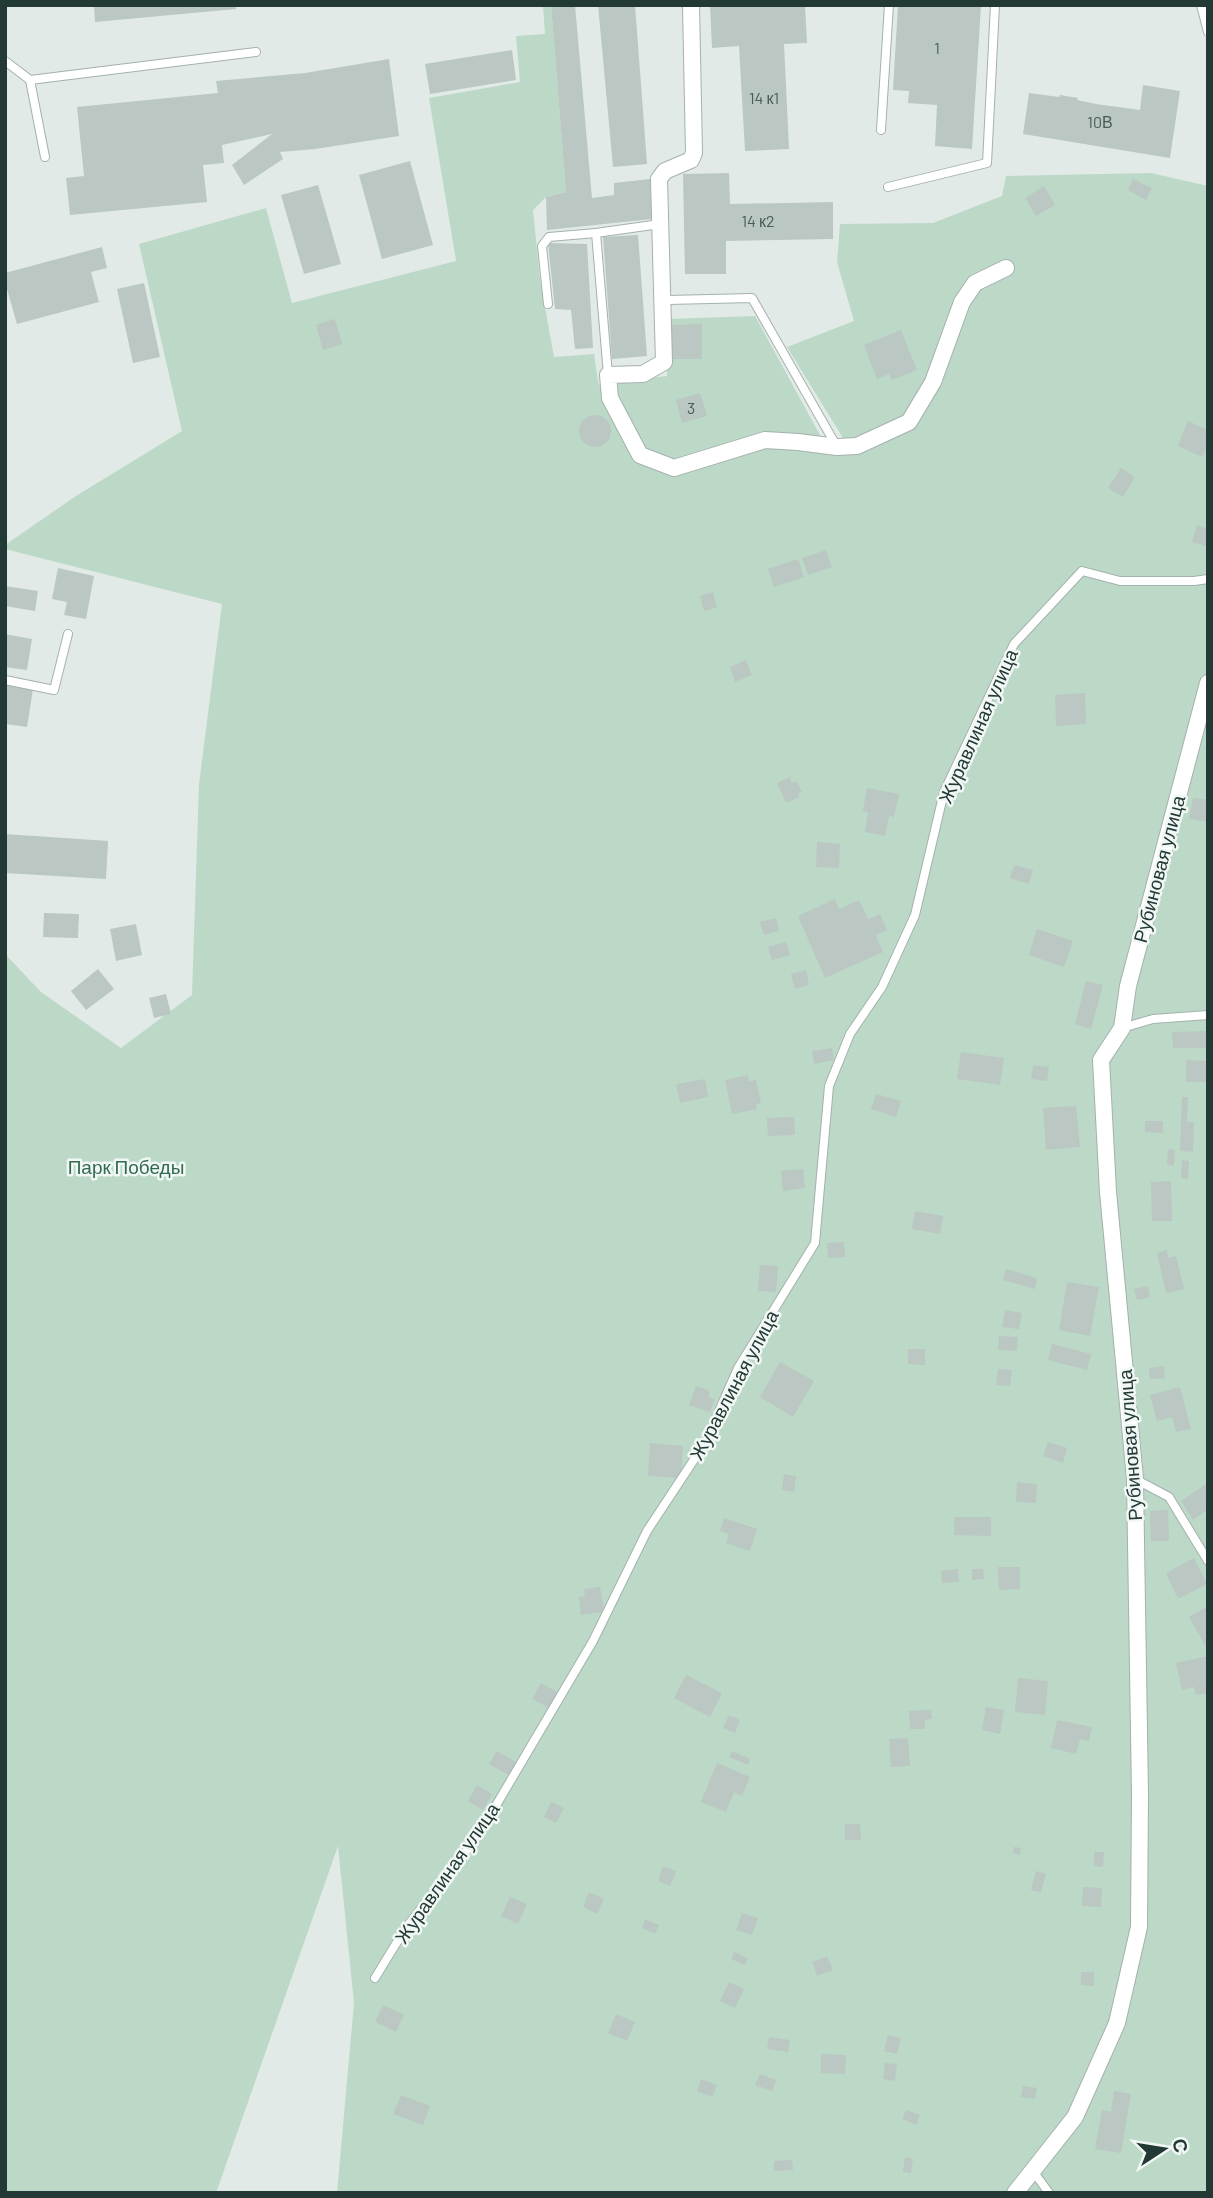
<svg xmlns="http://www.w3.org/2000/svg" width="1213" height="2198" viewBox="0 0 1213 2198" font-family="Barlow,sans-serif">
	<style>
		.green { fill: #bcd9c7 }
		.building { fill: #bac7c3 }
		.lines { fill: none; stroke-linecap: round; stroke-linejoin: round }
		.lane-casing { stroke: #a4b1ae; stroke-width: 10 }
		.street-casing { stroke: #a4b1ae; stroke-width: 18 }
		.lane { stroke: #fff; stroke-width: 8 }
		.street { stroke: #fff; stroke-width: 16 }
		.labels { text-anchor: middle; stroke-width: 5; stroke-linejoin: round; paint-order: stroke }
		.number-label { font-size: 16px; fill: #495c58 }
		.street-label { font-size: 19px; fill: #233935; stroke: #f1f7f5 }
		.park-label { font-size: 19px; fill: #326b4e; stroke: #f1f7f5 }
	</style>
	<rect width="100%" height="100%" fill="#e1eae7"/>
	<g class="green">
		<polygon points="543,5 551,5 566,192 546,197 533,210 540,280 554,357 594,354 598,381 605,401 660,470 675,476 763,447 780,447 841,454 843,438 787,347 854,321 837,262 840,224 933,223 1002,196 1006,176 1151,173 1208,186 1208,2193 337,2193 354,2003 338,1846 216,2193 5,2193 5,954 41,992 121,1048 192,995 199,784 222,604 5,549 5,545 76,496 182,431 139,244 266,208 292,303 456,261 429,98 520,82 516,36 545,34"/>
		<polygon points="755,316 821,437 676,461 642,448 616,389 619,382 667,376 667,319"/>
	</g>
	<g class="building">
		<polygon points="94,5 235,5 236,9 95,22"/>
		<polygon points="551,5 575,5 592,198 614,195 614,183 650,179 652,219 547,230 546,197 566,192"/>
		<polygon points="598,5 635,5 647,164 613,167"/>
		<polygon points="710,5 805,5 807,43 784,44 789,149 745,151 739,46 712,48"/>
		<polygon points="898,5 981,5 972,149 935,146 937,105 908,103 909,91 893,90"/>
		<polygon points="512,50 516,80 430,94 425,64"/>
		<polygon points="389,59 399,136 315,149 280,152 283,159 244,185 232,165 272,134 222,145 224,163 203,165 207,202 70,215 66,178 84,176 77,107 218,93 216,81 305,73"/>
		<polygon points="1143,85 1180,91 1170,158 1023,134 1029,93 1059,97 1060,95 1078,98 1077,100 1096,104 1140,110"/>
		<polygon points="410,161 433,245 382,259 359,175"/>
		<polygon points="729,173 730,204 833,202 833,239 726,241 726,274 685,274 683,174"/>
		<polygon points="1133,179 1152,188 1146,200 1128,190"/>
		<polygon points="318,185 341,264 304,274 281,195"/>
		<polygon points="1044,186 1055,205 1036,216 1025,198"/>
		<polygon points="638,235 647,356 612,359 603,237"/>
		<polygon points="548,243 587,244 593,348 575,349 571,310 555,309"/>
		<polygon points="102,247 107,268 91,272 99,302 17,324 5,282 5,273"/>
		<polygon points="144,283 160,357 133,363 117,289"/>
		<polygon points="335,319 342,344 323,350 316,325"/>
		<polygon points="702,324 702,359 671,359 671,325"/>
		<polygon points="901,330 917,370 892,380 889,374 877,379 864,345"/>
		<polygon points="700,393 707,416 682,423 676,400"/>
		<circle cx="595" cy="431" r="16"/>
		<polygon points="1188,421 1208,430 1208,445 1202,457 1178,446"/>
		<polygon points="1121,468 1135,477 1123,497 1108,488"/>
		<polygon points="1197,525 1208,529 1208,547 1192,542"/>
		<polygon points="826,550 832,567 808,575 802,558"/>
		<polygon points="798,559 804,577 774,587 768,569"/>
		<polygon points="58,568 94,576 86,619 64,615 67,602 52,599"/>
		<polygon points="5,586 38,591 35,611 5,606"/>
		<polygon points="713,592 717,607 704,611 700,596"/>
		<polygon points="5,634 32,639 27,670 5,667"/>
		<polygon points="746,660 752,675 735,682 730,667"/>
		<polygon points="5,684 33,689 27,727 5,724"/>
		<polygon points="1085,693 1086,724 1056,726 1055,695"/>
		<polygon points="790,777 792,783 796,781 802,792 798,794 799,797 786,803 777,783"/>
		<polygon points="867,788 899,794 894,817 889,816 885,836 865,832 868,812 863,811"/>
		<polygon points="1193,798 1208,800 1208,822 1189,819"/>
		<polygon points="5,834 108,841 106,879 5,873"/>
		<polygon points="817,842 840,844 839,868 816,867"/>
		<polygon points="1014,865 1033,870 1029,884 1010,878"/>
		<polygon points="835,899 839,909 859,900 868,919 880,914 887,930 876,935 883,952 825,978 798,916"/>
		<polygon points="44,913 79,914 78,938 43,937"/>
		<polygon points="776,918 779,931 764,935 760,922"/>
		<polygon points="136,924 142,955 116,961 110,929"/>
		<polygon points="1037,929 1073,941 1064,967 1029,955"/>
		<polygon points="786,942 790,955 772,960 768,947"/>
		<polygon points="98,969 114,989 86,1010 71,991"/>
		<polygon points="806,970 809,985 795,989 791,974"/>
		<polygon points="1086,981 1103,985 1091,1029 1075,1024"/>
		<polygon points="166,994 171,1014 154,1018 149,998"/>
		<polygon points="1208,1031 1208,1048 1173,1048 1172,1032"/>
		<polygon points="832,1048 834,1060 814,1064 812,1051"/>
		<polygon points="961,1052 1004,1058 1000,1085 957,1079"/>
		<polygon points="1186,1060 1208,1061 1208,1082 1186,1082"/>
		<polygon points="1033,1065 1049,1067 1047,1081 1031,1079"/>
		<polygon points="748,1075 749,1082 756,1080 761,1103 756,1104 757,1109 732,1114 725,1080"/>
		<polygon points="705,1079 708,1097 680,1103 676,1084"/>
		<polygon points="876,1094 901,1101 896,1117 871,1109"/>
		<polygon points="1182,1097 1188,1097 1187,1122 1194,1122 1193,1152 1180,1151"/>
		<polygon points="1076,1106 1080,1147 1046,1150 1043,1108"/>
		<polygon points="794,1117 795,1135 768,1136 767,1118"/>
		<polygon points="1145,1121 1163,1121 1163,1133 1145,1132"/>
		<polygon points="1168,1149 1175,1150 1174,1166 1167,1165"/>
		<polygon points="1182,1160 1189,1161 1188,1179 1181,1178"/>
		<polygon points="803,1169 805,1188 783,1191 781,1171"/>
		<polygon points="1171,1181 1172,1221 1152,1221 1151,1182"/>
		<polygon points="915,1211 943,1216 940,1234 912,1229"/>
		<polygon points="844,1242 845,1257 828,1258 827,1243"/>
		<polygon points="1167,1250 1168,1258 1176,1256 1184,1289 1166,1293 1157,1253"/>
		<polygon points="760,1265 778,1266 776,1292 758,1291"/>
		<polygon points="1006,1269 1037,1278 1035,1289 1003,1280"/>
		<polygon points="1067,1282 1099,1287 1090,1336 1059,1330"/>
		<polygon points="1148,1286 1150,1297 1137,1300 1134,1289"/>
		<polygon points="1005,1310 1022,1313 1019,1329 1002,1327"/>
		<polygon points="999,1336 1018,1337 1017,1351 998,1350"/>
		<polygon points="1052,1344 1091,1354 1087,1370 1048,1360"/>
		<polygon points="908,1349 925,1349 925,1365 908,1364"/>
		<polygon points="780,1362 814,1381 793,1417 760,1397"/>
		<polygon points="1164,1366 1165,1378 1150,1379 1149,1368"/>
		<polygon points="998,1369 1012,1370 1010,1386 996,1385"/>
		<polygon points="696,1386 710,1391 708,1397 715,1399 710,1412 689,1405"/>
		<polygon points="1180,1387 1191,1429 1176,1432 1172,1417 1157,1421 1150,1395"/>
		<polygon points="1048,1442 1067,1448 1063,1463 1043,1456"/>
		<polygon points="650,1443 683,1446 681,1478 648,1476"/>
		<polygon points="784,1474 796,1476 794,1492 782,1490"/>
		<polygon points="1017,1482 1037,1484 1036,1503 1016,1502"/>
		<polygon points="1206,1484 1208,1487 1208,1509 1193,1520 1181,1501"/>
		<polygon points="1168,1510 1169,1541 1151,1541 1150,1511"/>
		<polygon points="954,1517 991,1517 991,1536 954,1535"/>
		<polygon points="724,1518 757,1529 750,1551 726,1543 729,1534 720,1531"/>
		<polygon points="1194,1558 1207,1584 1178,1599 1166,1573"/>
		<polygon points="998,1567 1020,1567 1020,1589 999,1590"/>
		<polygon points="958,1569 959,1582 942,1583 941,1571"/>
		<polygon points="972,1569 983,1569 984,1579 972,1580"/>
		<polygon points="600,1587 604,1612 581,1615 579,1597 585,1596 584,1589"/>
		<polygon points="1208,1606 1208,1643 1205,1645 1189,1617"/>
		<polygon points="1208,1656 1208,1693 1196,1695 1194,1687 1182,1690 1176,1663"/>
		<polygon points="686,1675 722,1693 710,1717 674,1698"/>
		<polygon points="1018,1678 1048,1681 1045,1715 1015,1712"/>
		<polygon points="541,1683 557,1692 549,1708 532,1699"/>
		<polygon points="986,1707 1004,1710 1000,1734 982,1730"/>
		<polygon points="931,1710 932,1719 925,1720 925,1729 910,1729 909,1711"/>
		<polygon points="729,1715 740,1720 735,1733 723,1728"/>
		<polygon points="1057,1720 1092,1727 1089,1741 1080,1739 1076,1754 1051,1748"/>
		<polygon points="908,1738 910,1766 891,1767 889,1739"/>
		<polygon points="497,1751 516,1762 509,1775 489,1764"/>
		<polygon points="732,1751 750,1759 748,1765 729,1757"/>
		<polygon points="717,1763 750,1777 742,1796 734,1792 726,1812 701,1802"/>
		<polygon points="477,1785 492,1794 483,1810 468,1801"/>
		<polygon points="551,1802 564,1808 556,1823 544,1817"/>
		<polygon points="845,1824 860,1824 861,1840 845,1840"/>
		<polygon points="1014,1847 1021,1848 1020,1855 1013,1853"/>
		<polygon points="1094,1852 1104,1852 1103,1867 1094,1866"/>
		<polygon points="663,1866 676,1871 670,1886 658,1881"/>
		<polygon points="1036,1871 1046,1874 1041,1892 1031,1890"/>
		<polygon points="1083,1887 1102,1888 1101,1907 1082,1906"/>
		<polygon points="589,1892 604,1899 597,1914 583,1907"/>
		<polygon points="510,1897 527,1904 518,1924 501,1916"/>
		<polygon points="742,1913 758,1918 752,1935 736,1930"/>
		<polygon points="645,1919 659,1925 655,1934 642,1928"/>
		<polygon points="734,1952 748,1958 745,1965 731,1959"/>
		<polygon points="827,1956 833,1970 817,1976 812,1962"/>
		<polygon points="1081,1972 1094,1972 1094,1986 1081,1985"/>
		<polygon points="729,1982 744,1989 735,2008 720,2001"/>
		<polygon points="383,2005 404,2015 396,2032 375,2022"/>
		<polygon points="616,2014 635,2022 627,2041 608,2033"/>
		<polygon points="888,2035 901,2038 897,2054 884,2051"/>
		<polygon points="769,2037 790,2040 788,2052 767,2049"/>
		<polygon points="821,2054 846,2055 845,2074 821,2073"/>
		<polygon points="885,2063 897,2064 895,2081 883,2079"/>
		<polygon points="760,2074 776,2080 772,2091 755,2085"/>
		<polygon points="701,2079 717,2085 712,2097 697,2091"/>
		<polygon points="1023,2086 1037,2088 1035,2099 1021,2097"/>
		<polygon points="1114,2091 1131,2094 1121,2153 1095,2149 1102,2110 1111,2112"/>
		<polygon points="401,2095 430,2106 423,2125 393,2114"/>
		<polygon points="906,2110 920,2115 916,2125 902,2119"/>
		<polygon points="905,2157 913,2159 911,2173 903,2172"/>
		<polygon points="792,2160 793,2170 774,2171 774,2161"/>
	</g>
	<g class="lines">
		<defs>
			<g id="lane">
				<polyline points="1201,5 1208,32"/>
				<polyline points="5,61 30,80"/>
				<polyline points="881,130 889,5"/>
				<polyline points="45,157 30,80 256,52"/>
				<polyline points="888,187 987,163 995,5"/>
				<polyline points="663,297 668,300 752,298 837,447"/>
				<polyline points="548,304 542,246 549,237 596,233"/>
				<polyline points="608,375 596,233 660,224"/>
				<polyline points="5,680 54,690 68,634"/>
				<polyline points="1122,1028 1153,1019 1208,1015"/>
				<polyline points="1135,1479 1169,1497 1208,1561"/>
				<polyline points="375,1978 405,1929 478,1836 593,1641 647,1531 705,1443 738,1368 815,1243 829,1086 850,1034 882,987 915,915 944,792 1014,644 1082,571 1120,581 1194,581 1208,579"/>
				<polyline points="1033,2171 1049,2193"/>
			</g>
			<g id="street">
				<polyline points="691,5 694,153 691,160 665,171 659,179 664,362 643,374 608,375 610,398 640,455 674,468 765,440 798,442 837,447 857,446 909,422 933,382 962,302 975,283 1006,268"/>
				<polyline points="1015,2193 1075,2117 1117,2023 1139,1927 1140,1795 1135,1479 1108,1192 1101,1060 1122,1028 1128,986 1208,683"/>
			</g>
		</defs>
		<use href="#lane" class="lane-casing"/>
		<use href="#street" class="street-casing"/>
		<use href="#lane" class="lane"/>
		<use href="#street" class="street"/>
	</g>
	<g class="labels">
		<g class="number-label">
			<text x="937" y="54">1</text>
			<text x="764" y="104">14 к1</text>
			<text x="1100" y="128">10В</text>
			<text x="758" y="227">14 к2</text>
			<text x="691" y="414">3</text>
		</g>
		<g class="street-label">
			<text transform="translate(978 726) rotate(-66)" y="7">Журавлиная улица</text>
			<text transform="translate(1159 869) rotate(-75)" y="7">Рубиновая улица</text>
			<text transform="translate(734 1385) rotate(-62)" y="7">Журавлиная улица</text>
			<text transform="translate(1130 1445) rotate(-94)" y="7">Рубиновая улица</text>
			<text transform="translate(447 1873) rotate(-55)" y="7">Журавлиная улица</text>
		</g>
		<g class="park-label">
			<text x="126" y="1174">Парк Победы</text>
		</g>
	</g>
	<rect width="1213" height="2198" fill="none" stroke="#233935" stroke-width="14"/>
	<g transform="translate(1164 2149) rotate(78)" stroke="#f1f7f5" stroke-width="5" paint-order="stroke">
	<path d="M0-5L12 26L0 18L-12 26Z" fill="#233935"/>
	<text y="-10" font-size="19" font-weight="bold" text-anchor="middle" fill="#233935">С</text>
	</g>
</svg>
